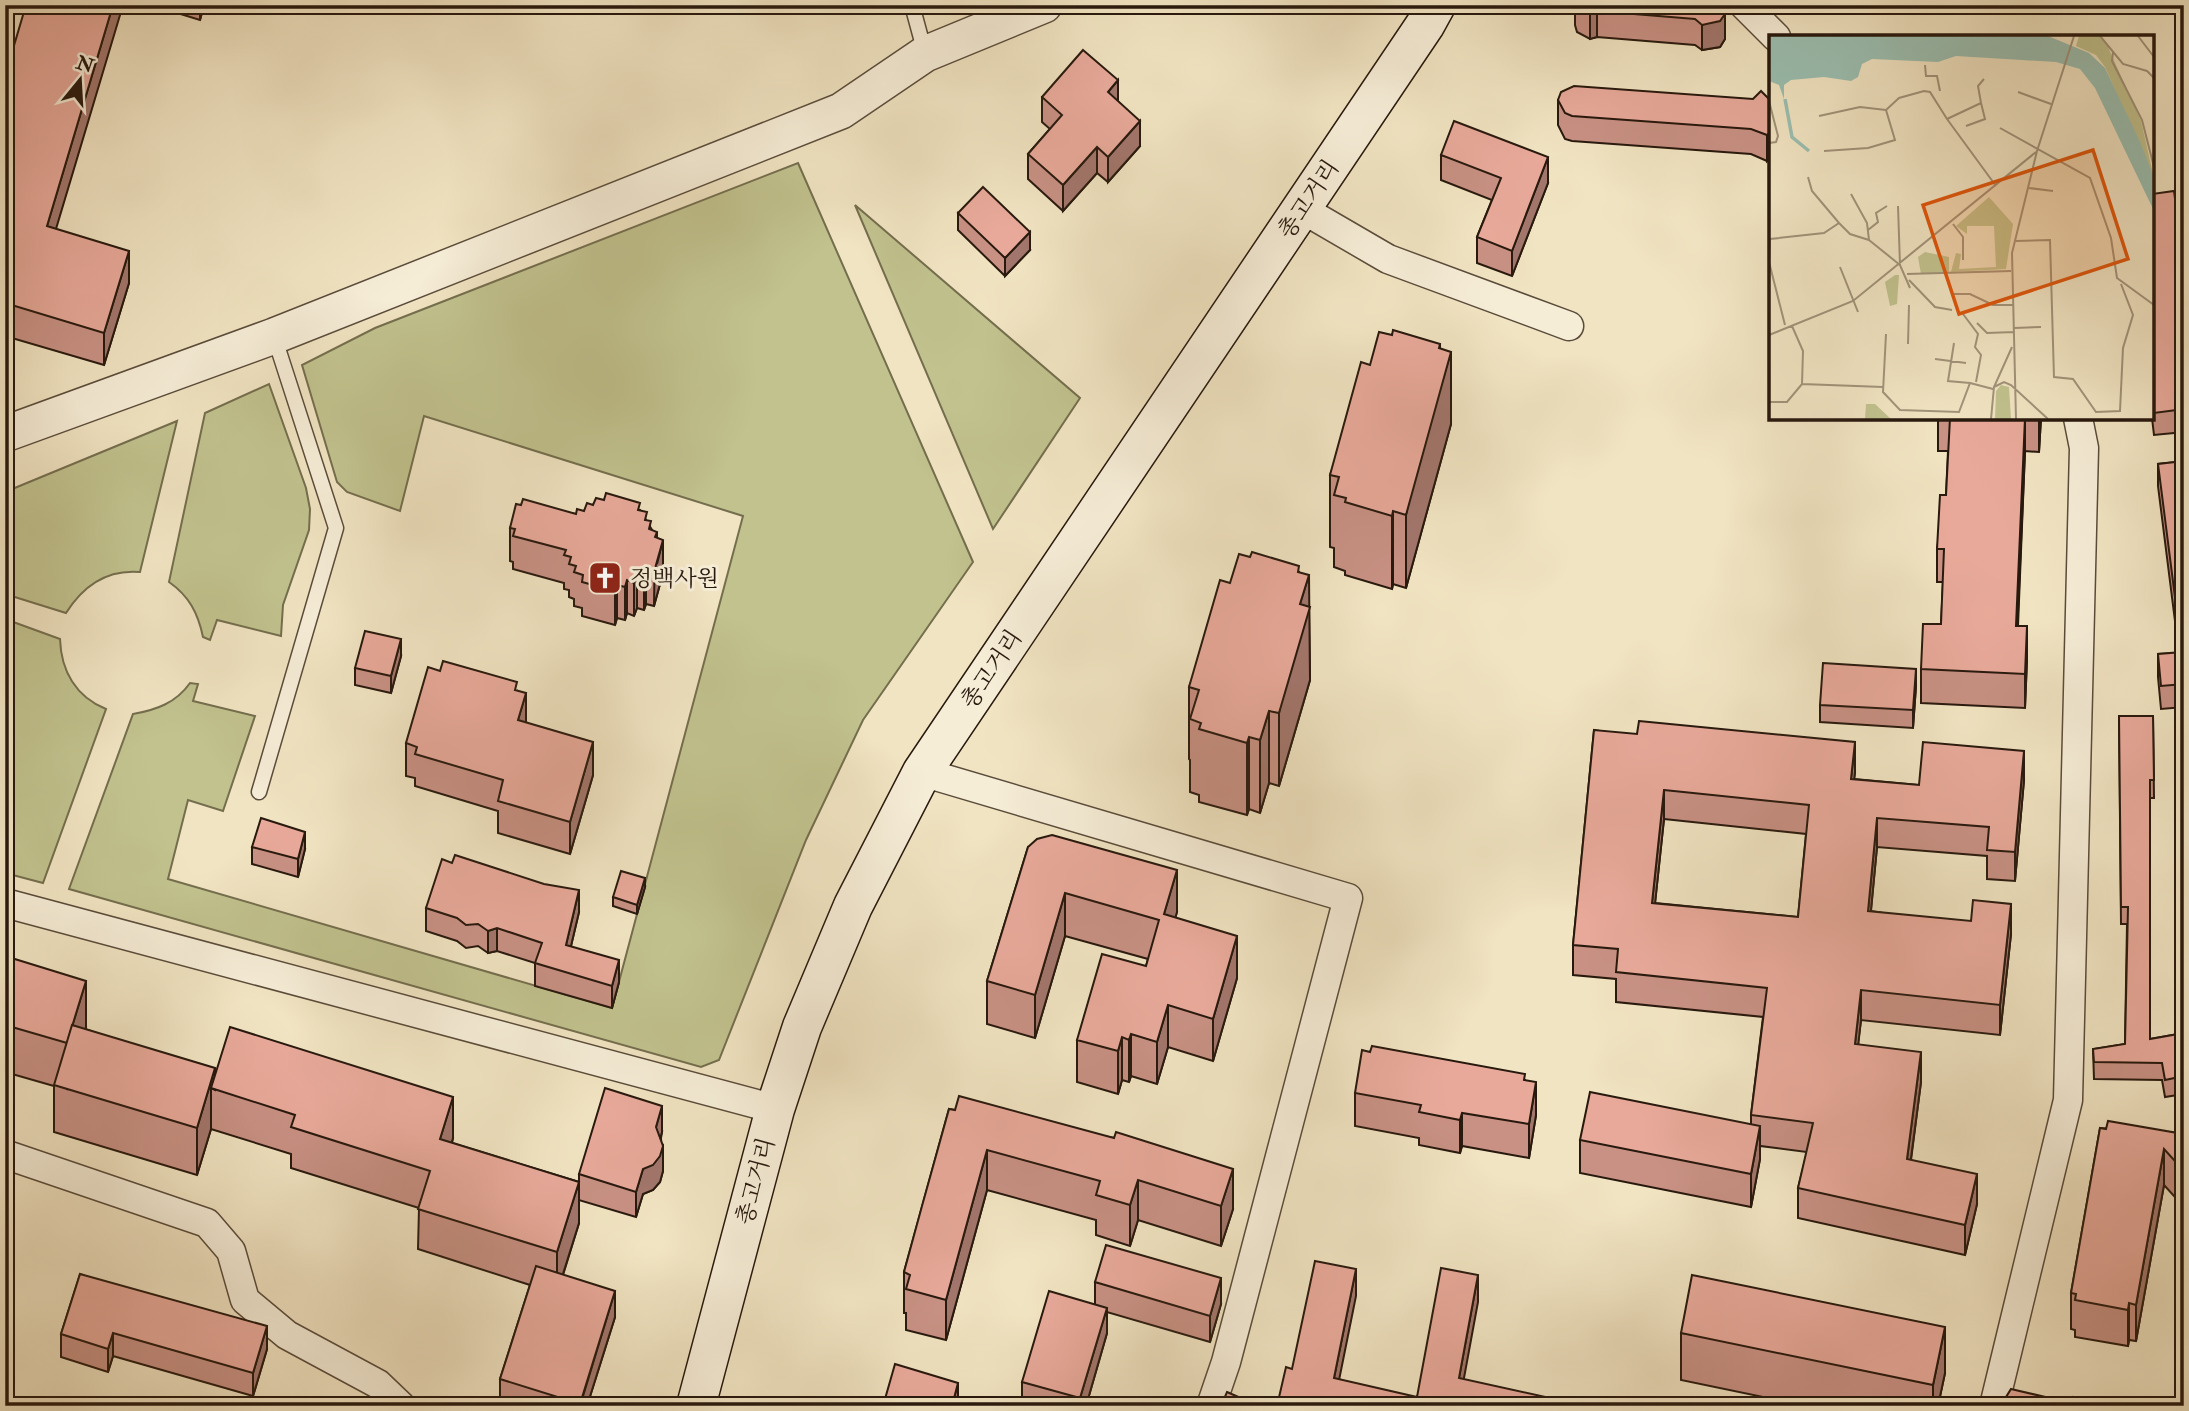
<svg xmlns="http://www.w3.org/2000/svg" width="2189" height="1411" viewBox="0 0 2189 1411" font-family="'IM FELL Double Pica','Noto Serif KR',serif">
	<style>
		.green { fill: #c1c28e; stroke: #746e4e; stroke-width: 2 }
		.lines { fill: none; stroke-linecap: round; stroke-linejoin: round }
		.service-casing { stroke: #5a4c3b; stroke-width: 17 }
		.minor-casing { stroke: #5a4c3b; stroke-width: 31 }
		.tertiary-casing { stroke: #5a4c3b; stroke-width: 38 }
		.secondary-casing { stroke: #28190e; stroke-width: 41 }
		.service { stroke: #f6edd7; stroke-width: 14 }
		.minor { stroke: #f6edd7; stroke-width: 28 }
		.tertiary { stroke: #f6edd7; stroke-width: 35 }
		.secondary { stroke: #f6edd7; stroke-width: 38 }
		.wall { fill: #c89184; stroke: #28190e; stroke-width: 2; fill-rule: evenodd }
		.shaded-wall { fill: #a2766c; stroke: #28190e; stroke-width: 2 }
		.building { fill: #e8a99a; stroke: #28190e; stroke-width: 2; fill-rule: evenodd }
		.labels { text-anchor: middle; stroke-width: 6; stroke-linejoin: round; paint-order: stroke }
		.street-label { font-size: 23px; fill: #28190e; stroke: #f6edd7 }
		.poi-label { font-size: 23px; fill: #28190e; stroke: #f6edd7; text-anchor: start }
		.inset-river { fill: none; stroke: #9bbfb1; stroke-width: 3.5 }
		.inset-road { fill: none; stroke: #a1937a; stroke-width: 2 }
		.view { fill: #de560c; fill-opacity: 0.15; stroke: #de560c; stroke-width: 3.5 }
		.inset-edge { fill: none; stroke: #28190e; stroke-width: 3.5 }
	</style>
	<rect width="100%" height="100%" fill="#f1e4c2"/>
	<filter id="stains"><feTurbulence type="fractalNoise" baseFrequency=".00286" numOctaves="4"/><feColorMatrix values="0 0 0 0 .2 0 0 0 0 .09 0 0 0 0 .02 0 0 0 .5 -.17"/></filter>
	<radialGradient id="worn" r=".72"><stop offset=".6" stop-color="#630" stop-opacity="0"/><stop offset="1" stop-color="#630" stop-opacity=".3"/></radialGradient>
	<g class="green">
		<path d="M798 163 973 562 863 720 806 840 719 1060 701 1067 69 889 133 714C156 710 176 703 190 683L198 684 193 701 255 716 223 811 188 800 168 879 612 1008 743 516 424 416 400 511 347 492 337 482 302 365 375 328Z"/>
		<polygon points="855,205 1080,398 993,529"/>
		<path d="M269 384 306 488 310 509 309 530 283 605 281 636 217 620 210 640 203 637C198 613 189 596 169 582L205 413Z"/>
		<path d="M177 421 140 572C106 569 83 586 66 613L5 594V492Z"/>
		<path d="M5 619 60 639C61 671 76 697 106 709L43 883 5 873Z"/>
	</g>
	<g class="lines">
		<defs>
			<g id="service">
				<polyline points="912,5 925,53"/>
				<polyline points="259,792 336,528 274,336"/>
			</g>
			<g id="minor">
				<polyline points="1744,5 1776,37"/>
				<polyline points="1302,209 1388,259 1569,326"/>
				<polyline points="922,772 1348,898 1226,1362 1211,1406"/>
				<polyline points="5,903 775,1109"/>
				<polyline points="10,1156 207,1223 231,1251 245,1300 287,1335 378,1384 401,1406"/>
				<polyline points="1994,1406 2068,1100 2084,448 2078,418"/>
			</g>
			<polyline id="tertiary" points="5,434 274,336 841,111 925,54 1044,5"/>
			<polyline id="secondary" points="696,1406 775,1109 802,1027 853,906 922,772 1425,25 1436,5"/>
		</defs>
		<use href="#service" class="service-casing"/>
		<use href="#minor" class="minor-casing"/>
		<use href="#tertiary" class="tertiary-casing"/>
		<use href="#secondary" class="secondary-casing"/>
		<use href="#service" class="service"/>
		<use href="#minor" class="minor"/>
		<use href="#tertiary" class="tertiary"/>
		<use href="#secondary" class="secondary"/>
	</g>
	<g class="wall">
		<polygon points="151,5 204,5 200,20"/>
		<polygon points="1575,5 1723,5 1725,39 1720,47 1702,50 1695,45 1597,37 1590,39 1577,32 1575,25"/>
		<polygon points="5,76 56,229 129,283 104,365 5,336"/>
		<polygon points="1042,97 1118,101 1140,146 1108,182 1097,173 1063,211 1028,179 1028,154 1050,129 1042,122"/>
		<polygon points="1558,100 1771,101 1771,157 1767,161 1751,154 1572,141 1565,139 1558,125"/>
		<polygon points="1441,155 1548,183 1512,276 1477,263 1477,237 1492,200 1441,180"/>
		<polygon points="2152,194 2176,206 2184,206 2184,432 2154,435 2152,418"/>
		<polygon points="958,213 1030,250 1005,276 958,230"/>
		<polygon points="1440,349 1451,424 1406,588 1393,584 1392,589 1345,575 1345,571 1334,567 1334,548 1330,547 1330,475 1370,365"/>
		<polygon points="1938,418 2041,418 2039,452 2025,451 2018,626 2027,659 2025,708 1921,703 1921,669 1941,624 1943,582 1937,582 1937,549 1946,495 1948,451 1938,451"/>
		<polygon points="2184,461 2184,707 2161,709 2158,677 2158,654 2179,653 2158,486 2158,464"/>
		<polygon points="521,505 576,514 584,511 593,505 640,510 657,538 663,573 654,606 646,604 644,610 637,608 634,616 627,613 625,620 617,618 615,625 582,616 582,608 574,606 574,599 569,597 569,590 564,589 564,583 513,569 513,562 510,561 510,528"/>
		<polygon points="1299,572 1309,607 1310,680 1279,786 1269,783 1260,813 1249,809 1247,815 1199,802 1199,795 1190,792 1190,760 1189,759 1189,687 1230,583"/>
		<polygon points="401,656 391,693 355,685 355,668"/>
		<polygon points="1916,686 1913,728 1820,722 1820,705"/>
		<polygon points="517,691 526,722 593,775 570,854 498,833 498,811 415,786 415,778 406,776 406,743"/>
		<polygon points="2119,716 2153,716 2154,798 2150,798 2150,1039 2184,1033 2184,1094 2165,1097 2162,1080 2094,1079 2093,1049 2125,1044 2127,924 2121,924"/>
		<path d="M1594 730 1855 772 1854 779 1919 785 2024 780 2015 881 1987 879V856L1877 847 1871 911 2011 934 2000 1035 1861 1020 1858 1044 1921 1082 1911 1160 1977 1204 1965 1255 1798 1218V1188L1807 1152 1760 1146V1159L1751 1207 1580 1173V1140L1751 1124V1115L1763 1017 1616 1002V979L1573 975V945ZM1664 819 1806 834 1798 917 1655 903Z"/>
		<polygon points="252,847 305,849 298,877 252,864"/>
		<polygon points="1028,847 1177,912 1175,918 1237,978 1213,1061 1168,1047 1157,1084 1131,1076 1129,1082 1122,1080 1118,1094 1077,1082 1077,1040 1146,966 1148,959 1065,936 1035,1038 987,1024 987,981"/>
		<polygon points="452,863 579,912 571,946 619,982 612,1008 535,986 535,963 497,951 488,953 478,946 466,948 457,941 426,931 426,908"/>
		<polygon points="645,887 637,914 613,906 613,897"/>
		<polygon points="5,956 86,1027 85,1029 215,1075 453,1138 452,1143 579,1182 579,1174 662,1132 661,1138 663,1171 660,1182 653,1190 643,1194 636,1217 579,1200 579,1223 563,1275 615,1317 587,1406 505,1406 500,1404 500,1379 530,1285 418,1249 419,1208 291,1168 291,1154 211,1129 197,1175 54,1132 54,1086 5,1072"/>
		<polygon points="1525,1080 1536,1115 1529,1158 1462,1146 1460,1153 1419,1145 1419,1138 1355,1126 1355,1093"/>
		<polygon points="949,1109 1114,1138 1233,1209 1221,1246 1138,1220 1130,1246 1096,1235 1096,1220 987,1190 946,1340 906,1330 906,1313 904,1313 904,1272"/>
		<polygon points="2184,1113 2184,1207 2164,1185 2136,1341 2129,1340 2128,1346 2075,1337 2075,1330 2071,1329 2071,1293 2100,1128 2178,1133"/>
		<polygon points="2184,1234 2184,1274 2182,1272 2182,1236"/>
		<polygon points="80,1274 267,1349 253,1396 113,1356 108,1372 61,1357 61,1334"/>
		<polygon points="1095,1282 1221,1304 1210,1342 1107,1312 1107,1333 1086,1406 1022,1406 1022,1382 1095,1304"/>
		<polygon points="1681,1333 1945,1373 1938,1406 1807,1406 1681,1380"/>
	</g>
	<g class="shaded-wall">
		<polygon points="113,5 123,5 47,259 47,226"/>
		<polygon points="200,5 204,5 200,20"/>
		<polygon points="1597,11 1597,37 1590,39 1590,14"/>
		<polygon points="1725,14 1725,39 1720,47 1702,50 1702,25"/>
		<polygon points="1118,80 1118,106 1108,92"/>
		<polygon points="1140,121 1140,146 1108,182 1108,157"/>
		<polygon points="1771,132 1771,157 1767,161 1767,135"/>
		<polygon points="1097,147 1097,173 1063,211 1063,185"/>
		<polygon points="1548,157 1548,183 1512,276 1512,251"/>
		<polygon points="1030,232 1030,250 1005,276 1005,258"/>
		<polygon points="129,251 129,283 104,365 104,333"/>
		<polygon points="1440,344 1440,389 1451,352 1451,424 1406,588 1406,515"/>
		<polygon points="2025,418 2025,451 2016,659 2016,626"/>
		<polygon points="2039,418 2041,418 2039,452"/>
		<polygon points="1393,511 1393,584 1392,589 1392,516"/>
		<polygon points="657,532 657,564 663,540 663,573 654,606 655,537"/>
		<polygon points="646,570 646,604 644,610 644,577"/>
		<polygon points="637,575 637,608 634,616 634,583"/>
		<polygon points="1309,575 1310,680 1279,786 1279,713 1300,604"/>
		<polygon points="627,580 627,613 625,620 625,587"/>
		<polygon points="617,585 617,618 615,625 615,591"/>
		<polygon points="2027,626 2027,659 2025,708 2025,674"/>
		<polygon points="401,639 401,656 391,693 391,676"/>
		<polygon points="1916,669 1916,686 1913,728 1913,710"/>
		<polygon points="526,693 526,725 518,720"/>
		<polygon points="1269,711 1269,783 1260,813 1260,740"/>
		<polygon points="1249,737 1249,809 1247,815 1247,743"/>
		<polygon points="593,742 593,775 570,854 570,822"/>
		<polygon points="1855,742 1855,772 1851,808 1851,779"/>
		<polygon points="2024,751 2024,780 2015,881 2015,852"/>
		<polygon points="1664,790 1664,819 1652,932 1652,903"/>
		<polygon points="1877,818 1877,847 1868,940 1868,911"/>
		<polygon points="305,832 305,849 298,877 298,859"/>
		<polygon points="1177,870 1177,912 1164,956 1164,914"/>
		<polygon points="645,878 645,887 637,914 637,905"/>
		<polygon points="579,890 579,912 566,967 566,945"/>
		<polygon points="1065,893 1065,936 1035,1038 1035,995"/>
		<polygon points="2011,904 2011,934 2000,1035 2000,1005"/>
		<polygon points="497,928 497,951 488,953 488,931"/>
		<polygon points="1237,936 1237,978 1213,1061 1213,1019"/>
		<polygon points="619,960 619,982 612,1008 612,986"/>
		<polygon points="86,981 86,1027 67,1090 67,1043"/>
		<polygon points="1861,990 1861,1020 1855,1073 1855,1044"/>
		<polygon points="1168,1005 1168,1047 1157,1084 1157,1042"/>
		<polygon points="1131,1034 1131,1076 1129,1082 1129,1040"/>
		<polygon points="1122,1037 1122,1080 1118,1094 1118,1051"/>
		<polygon points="1921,1052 1921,1082 1907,1188 1907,1159"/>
		<polygon points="215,1068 215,1090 211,1088 211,1129 197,1175 197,1128"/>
		<polygon points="1536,1082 1536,1115 1529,1158 1529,1124"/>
		<polygon points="453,1097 453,1138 440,1180 440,1139"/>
		<polygon points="662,1106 662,1132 656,1153 656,1127"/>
		<polygon points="1462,1113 1462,1146 1460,1153 1460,1120"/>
		<polygon points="1760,1126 1760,1159 1751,1207 1751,1174"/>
		<polygon points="663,1146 663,1171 660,1182 653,1190 643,1194 636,1217 636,1192 643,1169"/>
		<polygon points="2164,1149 2164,1185 2136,1341 2136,1305"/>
		<polygon points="987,1150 987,1190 946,1340 946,1300"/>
		<polygon points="1233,1169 1233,1209 1221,1246 1221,1206"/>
		<polygon points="1977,1174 1977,1204 1965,1255 1965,1225"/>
		<polygon points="1138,1180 1138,1220 1130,1246 1130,1205"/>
		<polygon points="579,1182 579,1223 557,1293 557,1252"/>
		<polygon points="1356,1269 1356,1296 1334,1405 1334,1378"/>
		<polygon points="1478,1275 1478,1302 1459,1405 1459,1378"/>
		<polygon points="1221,1278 1221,1304 1210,1342 1210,1316"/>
		<polygon points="615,1291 615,1317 587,1406 580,1406"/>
		<polygon points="2129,1303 2129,1340 2128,1346 2128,1310"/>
		<polygon points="1107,1308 1107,1333 1086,1406 1080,1406 1080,1398"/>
		<polygon points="267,1326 267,1349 253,1396 253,1373"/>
		<polygon points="1945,1327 1945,1373 1938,1406 1933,1406 1933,1385"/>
		<polygon points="113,1333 113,1356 108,1372 108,1349"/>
		<polygon points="958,1383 958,1406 952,1406"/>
	</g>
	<g class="building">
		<polygon points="26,5 113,5 47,226 129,251 104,333 5,303 5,76"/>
		<polygon points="1577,5 1723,5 1725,14 1720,21 1702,25 1695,19 1597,11 1590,14 1577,7"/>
		<polygon points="1083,50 1118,80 1108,92 1140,121 1108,157 1097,147 1063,185 1028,154 1062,115 1042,97"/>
		<polygon points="1574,86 1753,99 1761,91 1771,101 1771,132 1767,135 1751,129 1572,116 1565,113 1558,100 1561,92"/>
		<polygon points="1454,121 1548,157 1512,251 1477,237 1501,178 1441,155"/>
		<polygon points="983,187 1030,232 1005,258 958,213"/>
		<polygon points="2174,191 2176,206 2184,206 2184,409 2154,413 2152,399 2152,194"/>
		<polygon points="1393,330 1440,344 1439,348 1451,352 1406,515 1393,511 1392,516 1345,502 1346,498 1334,495 1339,477 1330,475 1361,362 1370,365 1379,332 1392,335"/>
		<polygon points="1950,418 2025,418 2016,626 2027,626 2025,674 1921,669 1923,624 1941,624 1944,549 1937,549 1940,495 1946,495"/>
		<polygon points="2184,461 2184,684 2161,686 2158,654 2182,652 2158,464"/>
		<polygon points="606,493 640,503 638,510 647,512 645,520 651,521 649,529 657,532 655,537 663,540 654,572 646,570 644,577 637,575 634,583 627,580 625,587 617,585 615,591 582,582 583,575 574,572 576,566 569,564 571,557 564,555 566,550 513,536 515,529 510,528 516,504 521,505 523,499 576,514 577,509 584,511 587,503 593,505 596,498 604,500"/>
		<polygon points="1252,552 1299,566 1298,572 1309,575 1300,604 1310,607 1279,713 1269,711 1260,740 1249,737 1247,743 1199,729 1201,723 1190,719 1199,690 1189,687 1220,580 1230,583 1239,554 1250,557"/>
		<polygon points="365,631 401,639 391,676 355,668"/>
		<polygon points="443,661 517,682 515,690 526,693 518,720 593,742 570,822 498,801 503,780 415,754 417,747 406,743 428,667 440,671"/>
		<polygon points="1823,663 1916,669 1913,710 1820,705"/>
		<polygon points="2119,716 2153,716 2154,780 2150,780 2150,1039 2184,1033 2184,1076 2165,1080 2162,1063 2094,1062 2093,1049 2125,1044 2128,907 2121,907"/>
		<path d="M1639 721 1855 742 1851 779 1919 785 1923 742 2024 751 2015 852 1987 850 1989 827 1877 818 1868 911 1971 921 1973 900 2011 904 2000 1005 1861 990 1855 1044 1921 1052 1907 1159 1977 1174 1965 1225 1798 1188 1813 1123 1751 1115 1767 988 1616 972 1618 949 1573 945 1594 730 1637 734ZM1664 790 1809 805 1798 917 1652 903Z"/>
		<polygon points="261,818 305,832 298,859 252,847"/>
		<polygon points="1052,835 1177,870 1164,914 1237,936 1213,1019 1168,1005 1157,1042 1131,1034 1129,1040 1122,1037 1118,1051 1077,1040 1102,954 1146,966 1159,920 1065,893 1035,995 987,981 1028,847 1037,839"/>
		<polygon points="455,855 544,884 579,890 566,945 619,960 612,986 535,963 542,943 497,928 488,931 478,924 466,925 457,918 426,908 442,859 452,863"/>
		<polygon points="621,871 645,878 637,905 613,897"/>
		<polygon points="5,956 86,981 67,1043 5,1025"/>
		<polygon points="72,1025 215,1068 197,1128 54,1085"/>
		<polygon points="230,1027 453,1097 440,1139 579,1182 557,1252 418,1209 430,1171 291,1127 295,1115 211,1088"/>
		<polygon points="1372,1046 1525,1074 1524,1080 1536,1082 1529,1124 1462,1113 1460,1120 1419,1112 1421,1105 1355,1093 1362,1050 1370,1052"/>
		<polygon points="605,1088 662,1106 656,1127 663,1146 660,1156 653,1165 643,1169 636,1192 579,1174"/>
		<polygon points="1590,1092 1760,1126 1751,1174 1580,1140"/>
		<polygon points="959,1096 1114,1138 1116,1132 1233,1169 1221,1206 1138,1180 1130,1205 1096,1195 1100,1181 987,1150 946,1300 906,1289 910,1275 904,1272 922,1206 949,1109 955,1110"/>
		<polygon points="2184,1113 2184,1171 2164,1149 2136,1305 2129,1303 2128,1310 2075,1300 2076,1294 2071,1293 2100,1128 2106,1129 2108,1121 2178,1133"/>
		<polygon points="1106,1245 1221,1278 1210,1316 1095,1282"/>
		<polygon points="1315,1261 1356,1269 1334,1378 1417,1397 1441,1268 1478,1275 1459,1378 1586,1406 1277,1406 1286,1367 1292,1369"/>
		<polygon points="536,1266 615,1291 580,1404 500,1379"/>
		<polygon points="80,1274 267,1326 253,1373 113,1333 108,1349 61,1334"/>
		<polygon points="1692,1275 1945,1327 1933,1385 1681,1333"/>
		<polygon points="1049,1291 1107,1308 1080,1398 1022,1382"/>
		<polygon points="895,1364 958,1383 952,1406 883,1406"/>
		<polygon points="2011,1389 2071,1403 2073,1397 2096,1406 2002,1406 2003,1402"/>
		<polygon points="1227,1392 1259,1406 1221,1406"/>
		<polygon points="301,1403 312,1406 300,1406"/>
	</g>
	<defs>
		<symbol id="church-square" viewBox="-11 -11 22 22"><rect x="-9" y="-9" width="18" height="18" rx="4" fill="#8f2418" stroke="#f6edd7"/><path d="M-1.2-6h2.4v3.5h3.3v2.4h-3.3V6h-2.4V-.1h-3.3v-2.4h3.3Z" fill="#fff"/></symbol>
	</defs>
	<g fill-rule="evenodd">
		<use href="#church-square" x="586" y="559" width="38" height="38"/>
	</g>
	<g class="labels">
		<g class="street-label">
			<text transform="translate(1308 199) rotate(-56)" y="8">총고거리</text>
			<text transform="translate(991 669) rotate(-56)" y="8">총고거리</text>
			<text transform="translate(755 1181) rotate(-75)" y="8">총고거리</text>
		</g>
		<g class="poi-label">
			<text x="630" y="586">정백사원</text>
		</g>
	</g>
	<g transform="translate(1769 35)">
		<rect width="385" height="385" fill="#f1e4c2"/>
		<path d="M310 1H330L339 12 372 86 385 143 336 32 327 20 307 11ZM220 162 244 189 237 234 182 237 187 218 192 219 190 234 227 232 225 191H198V199L187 191ZM156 217 180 222V237L152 239 149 222ZM126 240H130L128 269 121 271 116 247ZM232 350 240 352 242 384H226L227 356ZM97 369H106L122 384H96Z" fill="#c1c28e"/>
		<path d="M0 1H279L320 18 336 33 372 109 385 143V176L326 53 311 34 287 27 187 21 169 27 103 24 93 29 89 42 82 46 55 42 22 45 15 50V64L10 50 0 46Z" fill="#9bbfb1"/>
		<path class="inset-river" d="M16 64 23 102 40 116"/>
		<path class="inset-road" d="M331 1 354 29 378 36 385 43M369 1 385 22M344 17 343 26 373 85 385 132M156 30 157 41H168L171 56M249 57 282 69M0 66 9 101 7 107 0 108M212 68 209 51 215 44M50 81 91 72 117 75M197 91 216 84 212 68 178 84 227 151M231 93 321 143 342 203 348 243 385 270M55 116 99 113 126 105 117 75 130 63 155 56 161 57 178 84M39 142 43 156 70 188 81 199 100 205M260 153 284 156M82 159 98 188 100 205 131 230 141 253M129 171 131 230M184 189 194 202V225M99 195 109 187 107 178 118 171M247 206 281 205 285 342 304 344 327 377 351 376 354 313 364 280 352 249M0 227 1 204 55 198 70 188M0 227 16 290M71 232 89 277M138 239 242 236M140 245 166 272 183 275M184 259H201L224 270H244M194 279 209 299 206 312 212 320 207 347M208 288 218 298 245 297M23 291 34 316 33 349 114 352M245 293 272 292M117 299 114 357 131 375 190 377 201 348 224 354M0 300 84 266 267 117M185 308 179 346 201 348M139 309 140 270M166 324 197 328M225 352 235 347 242 350 279 384M0 367H18L33 349M222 384 225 352 243 312M247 384 243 218 268 116 305 1"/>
		<path class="view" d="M324 115 359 224 190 279 154 170Z"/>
		<rect width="385" height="385" class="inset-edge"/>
	</g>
	<rect width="2189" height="1411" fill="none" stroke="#f1e4c2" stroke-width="28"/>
	<rect x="7" y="7" width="2175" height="1397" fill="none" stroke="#28190e" stroke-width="3.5"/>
	<rect x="14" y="14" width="2161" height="1383" fill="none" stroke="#28190e" stroke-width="2"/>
	<g transform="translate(80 80) rotate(18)" stroke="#f6edd7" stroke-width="5" paint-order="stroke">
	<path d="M0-5L12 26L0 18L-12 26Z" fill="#28190e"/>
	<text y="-10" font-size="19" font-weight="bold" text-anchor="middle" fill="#28190e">N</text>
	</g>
	<rect width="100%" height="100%" filter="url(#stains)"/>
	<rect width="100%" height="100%" fill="url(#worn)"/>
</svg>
